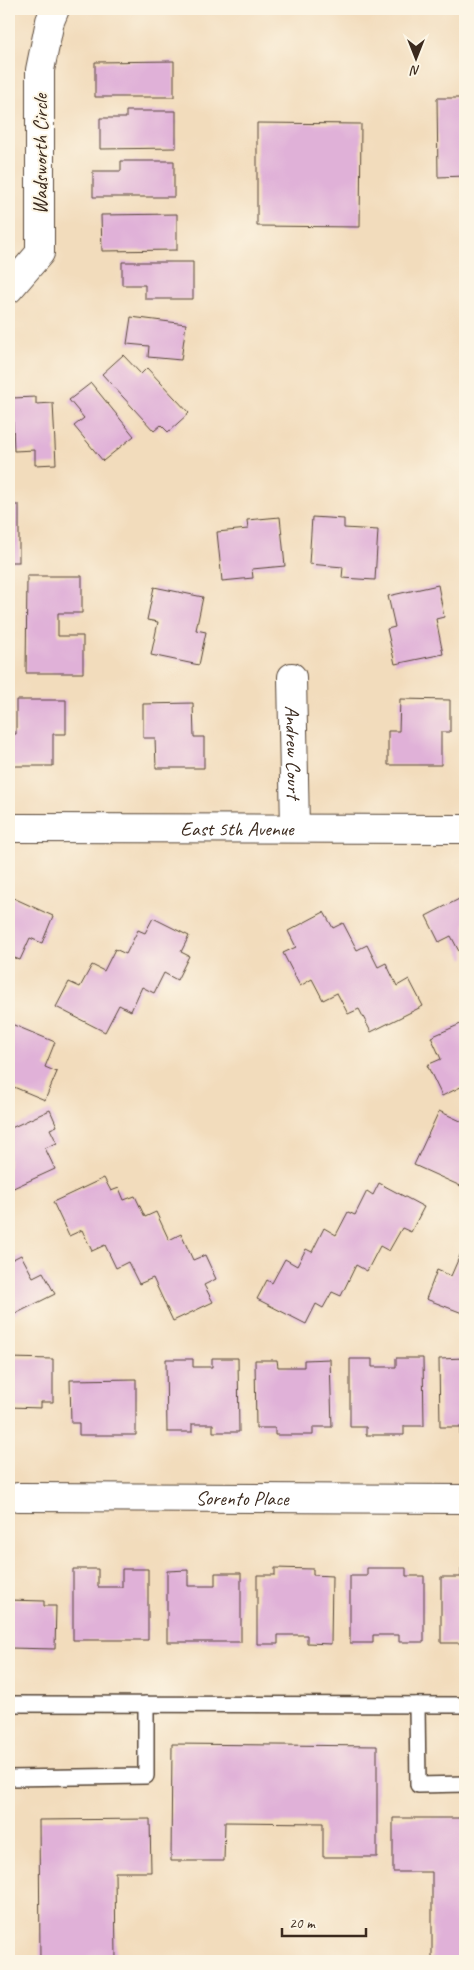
<svg xmlns="http://www.w3.org/2000/svg" width="474" height="1970" viewBox="0 0 474 1970" font-family="Caveat,sans-serif">
	<style>
		.building { fill: #e0b1d8 }
		.lines { fill: none; stroke-linecap: round; stroke-linejoin: round }
		.service-casing { stroke: #564536; stroke-width: 18 }
		.minor-casing { stroke: #564536; stroke-width: 30 }
		.tertiary-casing { stroke: #564536; stroke-width: 30 }
		.service { stroke: #fff; stroke-width: 15 }
		.minor { stroke: #fff; stroke-width: 28 }
		.tertiary { stroke: #fff; stroke-width: 28 }
		.labels { text-anchor: middle; stroke-width: 4; stroke-linejoin: round; paint-order: stroke }
		.street-label { font-size: 20px; fill: #3b2a1e; stroke: #fcf5e5 }
	</style>
	<rect width="100%" height="100%" fill="#fcf5e5"/>
	<filter id="ink" filterUnits="userSpaceOnUse"><feTurbulence type="fractalNoise" baseFrequency=".02" numOctaves="2"/><feDisplacementMap in="SourceGraphic" scale="10" xChannelSelector="R" yChannelSelector="G"/><feConvolveMatrix kernelMatrix="1 2 1 2 8 2 1 2 1" color-interpolation-filters="sRGB"/></filter>
	<filter id="wash" filterUnits="userSpaceOnUse"><feTurbulence type="fractalNoise" baseFrequency=".0096" numOctaves="4" result="noise"/><feDisplacementMap in="SourceGraphic" scale="20" xChannelSelector="R" yChannelSelector="G"/><feGaussianBlur stdDeviation="1.12" result="paint"/><feColorMatrix in="noise" values="0 0 0 0 0 0 0 0 0 0 0 0 0 0 0 0 0 1.4 0 .05"/><feComposite in="paint" operator="in"/></filter>
	<g filter="url(#wash)">
		<rect width="100%" height="100%" fill="#f2dcbc"/>
		<g id="blocks">
			<g class="building">
				<polygon points="174,61 174,97 95,97 95,62"/>
				<polygon points="437,98 465,98 465,176 438,177"/>
				<polygon points="126,111 176,111 176,148 100,149 100,118 126,118"/>
				<polygon points="257,123 361,124 360,227 257,226"/>
				<polygon points="121,161 174,161 174,197 93,197 93,171 121,171"/>
				<polygon points="177,214 177,250 102,251 101,215"/>
				<polygon points="122,262 193,262 193,299 145,299 145,285 122,285"/>
				<polygon points="131,317 186,324 181,360 148,357 149,346 127,344"/>
				<polygon points="123,355 141,374 147,368 189,413 168,432 161,425 154,431 102,374"/>
				<polygon points="91,383 134,436 103,461 74,426 84,418 69,400"/>
				<polygon points="36,397 36,404 53,403 56,464 35,465 35,450 14,451 12,398"/>
				<rect x="9" y="505" width="10" height="57"/>
				<polygon points="280,517 285,566 252,569 253,578 222,581 217,532 248,529 247,520"/>
				<polygon points="312,517 344,519 344,528 378,530 375,580 342,578 343,567 309,564"/>
				<polygon points="27,576 82,576 82,613 58,613 58,636 83,636 83,673 26,673"/>
				<polygon points="438,585 444,617 436,619 443,654 395,664 387,629 395,627 388,596"/>
				<polygon points="154,587 203,597 196,630 206,632 199,665 151,655 158,622 147,620"/>
				<polygon points="400,699 450,700 450,732 441,732 441,765 388,765 388,731 399,731"/>
				<polygon points="16,700 66,700 66,734 53,734 53,766 9,766 9,734 16,734"/>
				<polygon points="193,703 194,737 204,737 204,768 156,768 155,738 143,738 143,704"/>
				<polygon points="9,896 53,916 42,943 30,938 20,960 9,956"/>
				<polygon points="465,896 465,957 463,959 451,936 439,942 426,916"/>
				<polygon points="324,912 333,928 343,923 357,950 367,945 378,967 386,963 397,986 409,979 423,1006 371,1032 359,1009 348,1014 337,993 323,1000 312,979 300,986 283,953 296,947 288,931"/>
				<polygon points="153,918 189,936 181,952 189,956 177,980 164,973 154,993 142,987 131,1011 119,1005 105,1032 56,1007 69,982 80,987 92,965 104,971 115,949 126,954 138,930 145,933"/>
				<polygon points="465,1022 465,1085 442,1096 427,1065 441,1059 431,1037"/>
				<polygon points="9,1023 55,1042 45,1067 57,1072 45,1100 9,1085"/>
				<polygon points="50,1110 57,1126 50,1129 57,1143 45,1148 55,1169 9,1190 9,1129"/>
				<polygon points="439,1111 465,1123 465,1188 414,1165"/>
				<polygon points="104,1178 111,1191 119,1188 124,1200 135,1196 145,1217 156,1212 169,1240 181,1234 193,1260 205,1255 216,1279 204,1285 213,1302 173,1321 153,1278 139,1284 128,1262 116,1268 105,1245 92,1251 82,1230 69,1236 53,1202"/>
				<polygon points="379,1183 424,1207 411,1232 402,1228 389,1251 380,1246 367,1271 356,1265 341,1296 332,1292 323,1308 316,1304 306,1324 257,1299 267,1280 272,1283 285,1259 297,1266 306,1249 312,1252 324,1228 336,1235 348,1212 355,1215 367,1191 373,1195"/>
				<polygon points="461,1253 465,1255 465,1314 426,1299 437,1270 451,1276"/>
				<polygon points="21,1255 33,1277 43,1272 55,1294 9,1317 9,1261"/>
				<polygon points="9,1358 53,1359 53,1402 41,1402 41,1408 9,1407"/>
				<polygon points="212,1358 238,1358 239,1432 213,1432 213,1424 192,1424 192,1432 167,1432 166,1359 193,1359 193,1367 212,1367"/>
				<polygon points="396,1358 423,1358 424,1426 404,1426 404,1435 366,1435 366,1427 350,1427 350,1359 372,1359 372,1367 396,1367"/>
				<polygon points="465,1358 465,1434 460,1434 460,1427 440,1427 439,1359"/>
				<polygon points="330,1359 332,1427 313,1427 313,1435 275,1435 275,1428 256,1428 255,1360 277,1360 278,1367 304,1367 304,1360"/>
				<polygon points="136,1379 136,1435 79,1435 79,1423 71,1423 70,1380"/>
				<polygon points="275,1568 313,1569 313,1575 332,1576 331,1644 307,1643 307,1635 278,1635 278,1644 257,1644 257,1575 275,1575"/>
				<polygon points="367,1568 406,1568 406,1576 424,1576 424,1642 399,1642 399,1635 373,1635 373,1643 350,1643 350,1576 367,1576"/>
				<polygon points="461,1568 465,1568 465,1643 441,1643 441,1577 461,1577"/>
				<polygon points="73,1569 98,1569 98,1587 122,1587 122,1569 148,1569 148,1640 73,1640"/>
				<polygon points="188,1570 188,1586 215,1586 215,1573 241,1573 241,1642 167,1642 167,1571"/>
				<polygon points="9,1600 44,1601 44,1606 56,1606 55,1649 9,1648"/>
				<polygon points="172,1744 377,1746 377,1857 323,1857 323,1823 225,1822 224,1861 171,1861"/>
				<polygon points="393,1818 465,1818 465,1961 432,1961 432,1872 393,1872"/>
				<polygon points="150,1819 151,1872 115,1872 116,1961 40,1961 39,1820"/>
			</g>
		</g>
	</g>
	<g filter="url(#ink)">
		<use href="#blocks" fill-opacity="0" stroke="#564536" stroke-width="1"/>
		<g class="lines">
			<defs>
				<g id="service">
					<polyline points="9,1704 465,1705"/>
					<polyline points="417,1705 418,1785 465,1784"/>
					<polyline points="9,1778 146,1776 146,1704"/>
				</g>
				<g id="minor">
					<polyline points="9,289 40,253 40,70 50,21 55,9"/>
					<path id="s1" d="M292 677 295 828"/>
					<path id="s2" d="M18 1497 465 1499"/>
				</g>
				<g id="tertiary">
					<path id="s3" d="M9 828 465 829"/>
				</g>
			</defs>
			<use href="#service" class="service-casing"/>
			<use href="#minor" class="minor-casing"/>
			<use href="#tertiary" class="tertiary-casing"/>
			<use href="#service" class="service"/>
			<use href="#minor" class="minor"/>
			<use href="#tertiary" class="tertiary"/>
		</g>
	</g>
	<g class="labels">
		<g class="street-label">
			<text transform="translate(40 154) rotate(-90)" y="7">Wadsworth Circle</text>
			<text dy="7" stroke="none"><textPath href="#s1" startOffset="75">Andrew Court</textPath></text>
			<text dy="7" stroke="none"><textPath href="#s3" startOffset="228">East 5th Avenue</textPath></text>
			<text dy="7" stroke="none"><textPath href="#s2" startOffset="224">Sorento Place</textPath></text>
		</g>
	</g>
	<rect width="474" height="1970" fill="none" stroke="#fcf5e5" stroke-width="30"/>
	<g transform="translate(416 58) rotate(180)" stroke="#fcf5e5" stroke-width="4" paint-order="stroke">
	<path d="M0-4L9 19L0 12L-9 19Z" fill="#3b2a1e"/>
	<text y="-8" font-size="14" font-weight="bold" text-anchor="middle" fill="#3b2a1e">N</text>
	</g>
	<path d="M282 1928v8h84v-8" fill="none" stroke="#3b2a1e" stroke-width="2.5"/>
	<text x="289" y="1928" font-size="15" fill="#3b2a1e" stroke="#fcf5e5" stroke-width="4" paint-order="stroke">20 m</text>
</svg>
